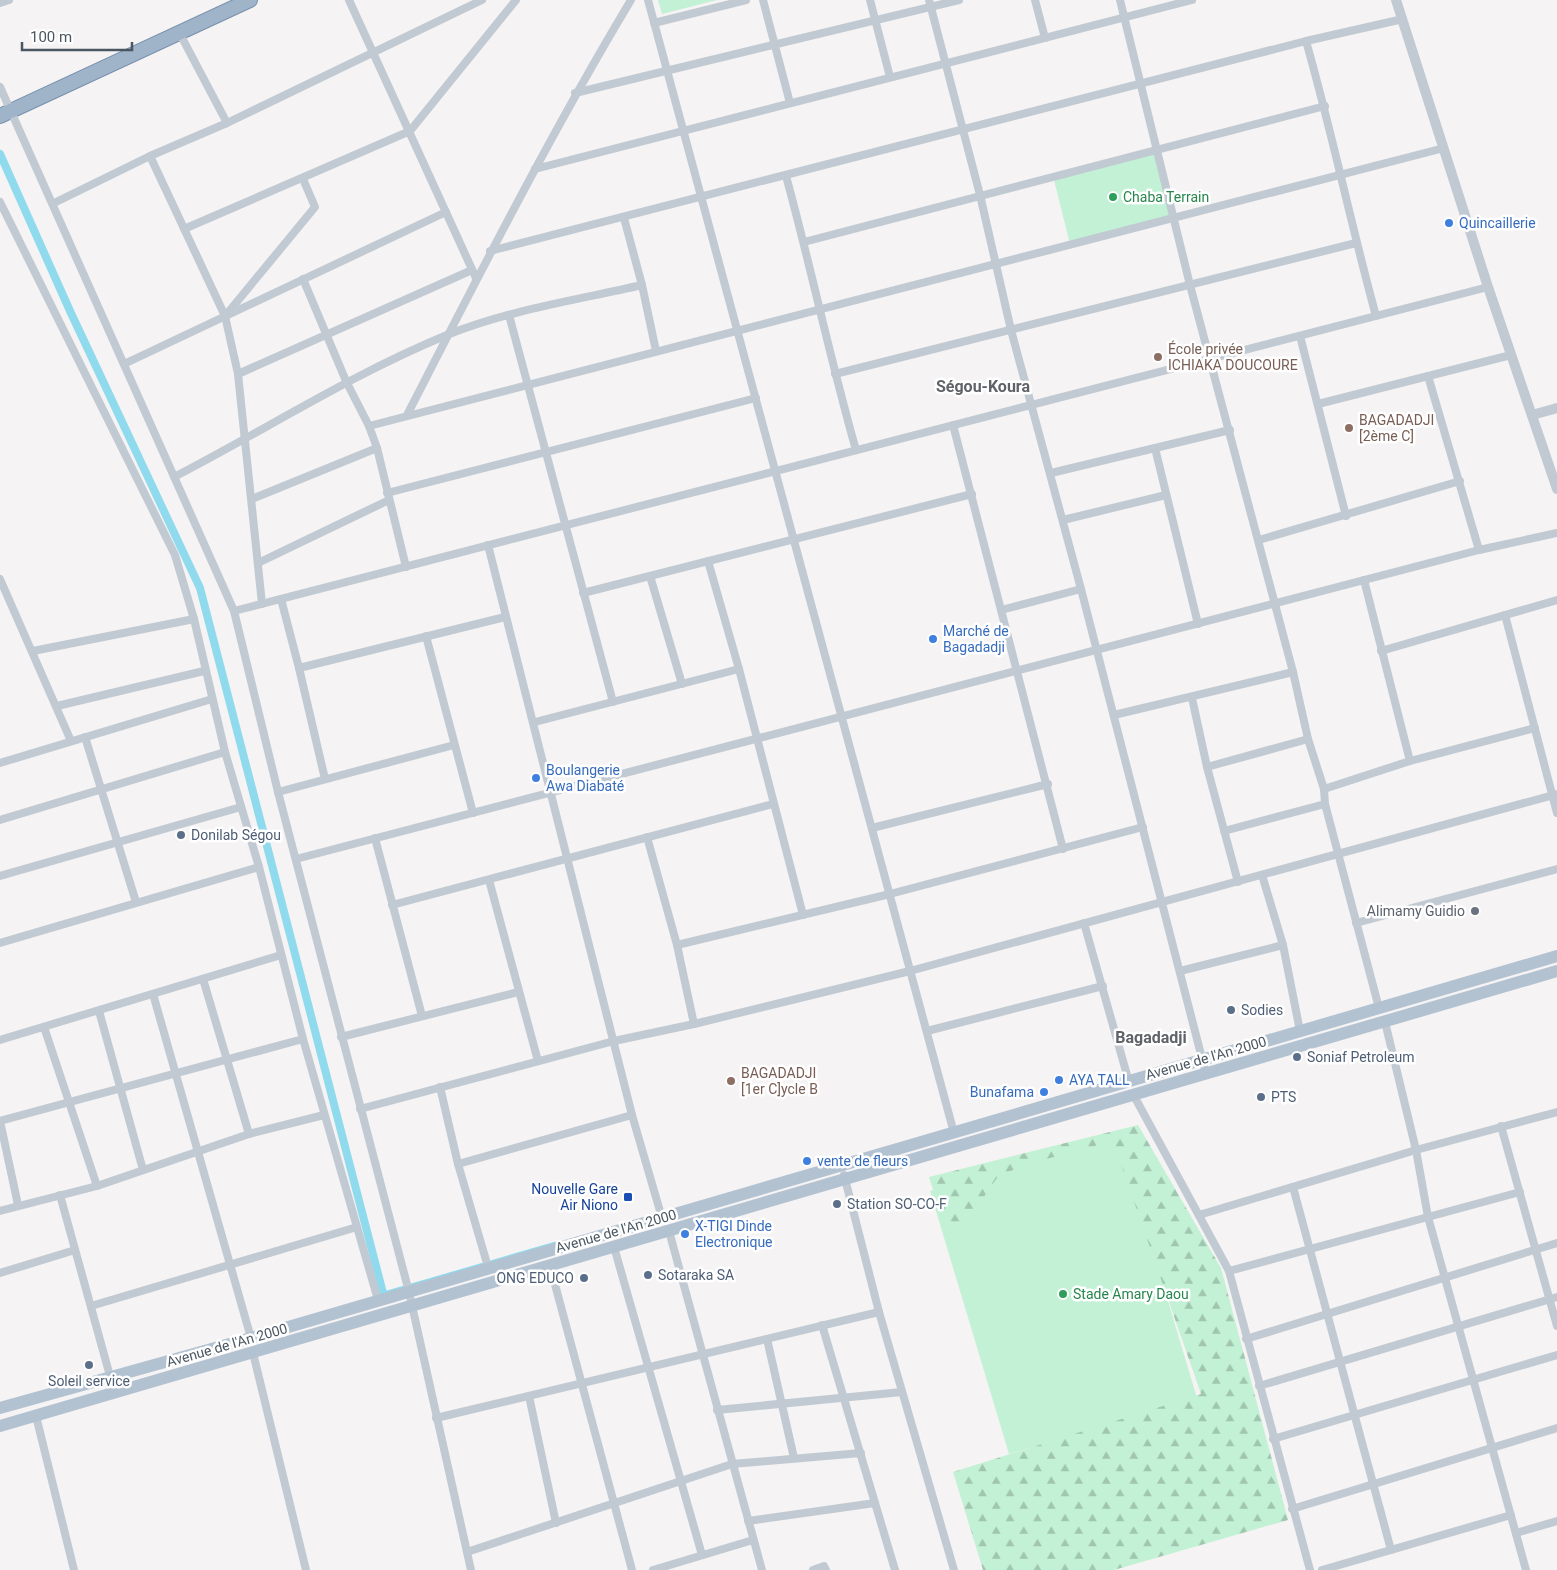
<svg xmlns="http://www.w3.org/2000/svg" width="1557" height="1570" viewBox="0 0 1557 1570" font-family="Roboto,sans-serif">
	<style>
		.green { fill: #c3f1d5 }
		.forest { fill: url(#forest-firs) }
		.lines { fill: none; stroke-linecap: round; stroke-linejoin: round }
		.stream { stroke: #90daee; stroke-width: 2.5 }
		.canal { stroke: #90daee; stroke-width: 8 }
		.trunk-casing { stroke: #7690ad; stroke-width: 16 }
		.minor { stroke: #c1cad2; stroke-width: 8 }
		.tertiary { stroke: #c1cad2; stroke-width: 10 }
		.primary { stroke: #b3c2d1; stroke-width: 12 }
		.trunk { stroke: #9fb4c9; stroke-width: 14 }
		.leisure-dot { fill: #2e9e5b; stroke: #fff; stroke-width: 2 }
		.shop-dot { fill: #3f7fe0; stroke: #fff; stroke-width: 2 }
		.education-dot { fill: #8d6e63; stroke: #fff; stroke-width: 2 }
		.service-dot { fill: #5c6f8a; stroke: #fff; stroke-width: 2 }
		.worship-dot { fill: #6b7280; stroke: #fff; stroke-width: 2 }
		.transit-dot { fill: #1a4fb4; stroke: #fff; stroke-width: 2 }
		.labels { text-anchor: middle; stroke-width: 5; stroke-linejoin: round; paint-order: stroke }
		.leisure-label { font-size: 14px; fill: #27864d; stroke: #fff; text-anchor: start }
		.shop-label { font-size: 14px; fill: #366cbe; stroke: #fff; text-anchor: start }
		.education-label { font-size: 14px; fill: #785e54; stroke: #fff; text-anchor: start }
		.service-label { font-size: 14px; fill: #4e5e75; stroke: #fff; text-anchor: start }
		.worship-label { font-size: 14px; fill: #5b616d; stroke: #fff; text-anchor: end }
		.street-label { font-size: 14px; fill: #4a5661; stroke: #fff }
		.transit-label { font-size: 14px; fill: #164399; stroke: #fff; text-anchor: end }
		.quarter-label { font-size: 16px; font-weight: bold; fill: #5f6368; stroke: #fff }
	</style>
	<defs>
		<pattern id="forest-firs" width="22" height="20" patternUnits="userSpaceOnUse" patternTransform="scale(1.25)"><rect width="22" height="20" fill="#c3f1d5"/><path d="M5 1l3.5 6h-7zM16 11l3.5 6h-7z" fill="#a0c6b0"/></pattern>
	</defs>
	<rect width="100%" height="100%" fill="#f5f3f3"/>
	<g class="green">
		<polygon points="658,0 717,0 662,14"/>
		<polygon points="1156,149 1174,218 1070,244 1053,176"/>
		<polygon points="1118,1134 1197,1398 1009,1454 930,1191"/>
	</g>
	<polygon class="forest" points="1138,1125 1221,1268 1288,1520 1114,1570 983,1570 953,1472 1201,1394 1113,1141 1035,1162 999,1175 970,1217 946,1231 929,1177"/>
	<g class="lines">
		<polyline class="stream" points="383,1293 555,1243"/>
		<polyline class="canal" points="0,154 70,311 200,588 383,1293"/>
		<defs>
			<polyline id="trunk" points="0,116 250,0"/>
		</defs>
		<use href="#trunk" class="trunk-casing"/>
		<g class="minor">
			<polyline points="349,0 476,278"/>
			<polyline points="648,0 954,1133"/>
			<polyline points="763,0 790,103"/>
			<polyline points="870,0 890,77"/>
			<polyline points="929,0 980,195 1011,330 1081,589 1206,1074"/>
			<polyline points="1035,0 1045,38"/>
			<polyline points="1120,0 1190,285 1293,672 1308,739 1324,789 1325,804 1379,1008"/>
			<polyline points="0,3 9,0"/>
			<polyline points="654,23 746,0"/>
			<polyline points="179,32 227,123"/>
			<path d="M1306 41C1332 132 1351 225 1376 316"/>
			<polyline points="0,87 234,611 278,792 409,1292 471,1570"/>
			<polyline points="575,93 959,0"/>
			<polyline points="150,156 225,316 238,374 262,604"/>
			<polyline points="535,169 1192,0"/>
			<path d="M786 176C811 267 830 359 856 450"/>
			<polyline points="0,202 175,555 194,619 225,752 259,867 303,1039 378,1300"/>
			<polyline points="54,203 150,156 227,123 482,0"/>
			<polyline points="624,218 642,285 656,351"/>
			<polyline points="184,229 410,131 516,0"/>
			<polyline points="804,242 1325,106"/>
			<polyline points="490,251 1306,41 1403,19"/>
			<polyline points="303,279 346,381 369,426 377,448 406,567"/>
			<polyline points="226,315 315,207 303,179"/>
			<polyline points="509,315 613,702"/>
			<polyline points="1300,336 1346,516"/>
			<polyline points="124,364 446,212"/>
			<polyline points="238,374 472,270"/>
			<polyline points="835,374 1356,243"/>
			<polyline points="1428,376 1479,550"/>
			<polyline points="1318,404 1511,355"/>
			<path d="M407 415C479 275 550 135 631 0"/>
			<polyline points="953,425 1063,849"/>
			<polyline points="369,426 1444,148"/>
			<polyline points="1155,448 1198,624"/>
			<polyline points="1051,473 1230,430"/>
			<path d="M174 477C265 430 352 374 447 335 509 310 577 300 642 285"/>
			<polyline points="387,493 756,398"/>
			<polyline points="252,499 377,448"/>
			<polyline points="1063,520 1166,495"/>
			<polyline points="1259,540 1460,481"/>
			<polyline points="488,545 632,1115 662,1218"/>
			<polyline points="708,561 739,669 803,915"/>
			<polyline points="258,563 389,500"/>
			<polyline points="650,576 682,684"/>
			<polyline points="0,579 71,741"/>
			<polyline points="1364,580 1410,761"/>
			<polyline points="583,593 972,494"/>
			<polyline points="281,599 299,668 325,779"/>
			<polyline points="1001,610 1081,589"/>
			<polyline points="234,611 1488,287"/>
			<polyline points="1505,615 1557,813"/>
			<polyline points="426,636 473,813"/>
			<polyline points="33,651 194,619"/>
			<polyline points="1381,651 1557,600"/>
			<polyline points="299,668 505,617"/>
			<polyline points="1192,698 1207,767 1238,882"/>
			<polyline points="57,706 204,671"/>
			<polyline points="1114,715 1293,672"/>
			<polyline points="535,722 739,669"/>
			<polyline points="85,737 136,902"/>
			<polyline points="0,763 212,699"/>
			<polyline points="1207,767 1308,739"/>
			<polyline points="1324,789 1410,761 1535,728"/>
			<polyline points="278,792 454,745"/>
			<polyline points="0,820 225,752"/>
			<polyline points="872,828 1048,784"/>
			<polyline points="1224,831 1325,804"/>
			<polyline points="647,837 677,945 694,1024"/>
			<polyline points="375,838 422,1016"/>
			<polyline points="296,859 1479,550 1557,533"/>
			<polyline points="1262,875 1283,945 1300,1031"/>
			<polyline points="0,876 241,807"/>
			<polyline points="489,880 538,1061"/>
			<polyline points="392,905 773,804"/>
			<polyline points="1084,923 1129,1082"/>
			<polyline points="1356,923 1557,869"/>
			<polyline points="0,943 259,867"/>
			<polyline points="677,945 890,894 1143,827"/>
			<polyline points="1180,971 1283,945"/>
			<polyline points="203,979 249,1134"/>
			<polyline points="153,994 251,1338"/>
			<polyline points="99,1011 143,1170"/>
			<polyline points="1385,1022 1416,1150 1428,1217 1526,1570"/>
			<polyline points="44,1027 97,1186"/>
			<polyline points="927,1031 1103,986"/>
			<polyline points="341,1037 518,992"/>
			<polyline points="0,1040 281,955"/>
			<polyline points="440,1087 458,1164 488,1267"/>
			<polyline points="1133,1094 1229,1271 1310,1570"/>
			<polyline points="360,1109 614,1041 694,1024 910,971 1557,794"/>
			<polyline points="0,1121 303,1039"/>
			<polyline points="0,1121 18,1205"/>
			<polyline points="1501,1126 1557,1326"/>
			<polyline points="458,1164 632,1115"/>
			<polyline points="844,1175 879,1312 954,1570"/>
			<polyline points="1293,1187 1391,1550"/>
			<polyline points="60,1195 110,1376"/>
			<polyline points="0,1211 97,1186 249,1134 324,1115"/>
			<polyline points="1199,1215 1416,1150 1557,1112"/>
			<polyline points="669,1231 762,1570"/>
			<polyline points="614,1247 702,1555"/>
			<polyline points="550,1266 632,1570"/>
			<polyline points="1229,1271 1520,1192"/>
			<polyline points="0,1273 75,1250"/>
			<polyline points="91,1306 357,1227"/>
			<polyline points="822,1325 895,1570"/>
			<polyline points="767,1339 794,1458"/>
			<polyline points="1246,1339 1557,1243"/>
			<polyline points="253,1353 306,1570"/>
			<polyline points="1259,1386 1557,1297"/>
			<polyline points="529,1396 556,1523"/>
			<polyline points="717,1410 902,1392"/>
			<polyline points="36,1416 74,1570"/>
			<polyline points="436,1418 879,1312"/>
			<polyline points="1273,1439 1557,1355"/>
			<polyline points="1292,1509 1557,1428"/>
			<polyline points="748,1521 875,1503"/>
			<polyline points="1516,1533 1557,1521"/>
			<polyline points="467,1552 732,1464 861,1453"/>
			<polyline points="653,1570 753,1540"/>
			<polyline points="813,1570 824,1566 826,1570"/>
			<polyline points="1322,1570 1511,1515"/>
		</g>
		<g class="tertiary">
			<polyline points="1396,0 1488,287 1557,489"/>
			<polyline points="1532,415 1557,408"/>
		</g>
		<g class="primary">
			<polyline points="0,1408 251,1338 1557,956"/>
			<polyline points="0,1426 1557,971"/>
		</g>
		<use href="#trunk" class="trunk"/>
	</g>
	<g class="leisure-dot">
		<circle cx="1113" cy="197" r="5"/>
		<circle cx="1063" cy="1294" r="5"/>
	</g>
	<g class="shop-dot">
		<circle cx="1449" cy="223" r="5"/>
		<circle cx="933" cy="639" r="5"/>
		<circle cx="536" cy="778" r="5"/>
		<circle cx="1059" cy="1080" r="5"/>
		<circle cx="1044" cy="1092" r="5"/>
		<circle cx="807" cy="1161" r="5"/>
		<circle cx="685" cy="1234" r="5"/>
	</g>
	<g class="education-dot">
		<circle cx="1158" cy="357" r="5"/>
		<circle cx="1349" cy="428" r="5"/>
		<circle cx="731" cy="1081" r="5"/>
	</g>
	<g class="service-dot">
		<circle cx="181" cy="835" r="5"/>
		<circle cx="1231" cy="1010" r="5"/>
		<circle cx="1297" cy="1057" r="5"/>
		<circle cx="1261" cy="1097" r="5"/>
		<circle cx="837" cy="1204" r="5"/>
		<circle cx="648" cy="1275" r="5"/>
		<circle cx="584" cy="1278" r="5"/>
		<circle cx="89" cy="1365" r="5"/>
	</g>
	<circle class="worship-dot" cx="1475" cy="911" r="5"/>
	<rect class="transit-dot" x="623" y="1192" width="10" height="10" rx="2.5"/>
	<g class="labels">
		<g class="leisure-label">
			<text x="1123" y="202">Chaba Terrain</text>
			<text x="1073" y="1299">Stade Amary Daou</text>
		</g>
		<g class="shop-label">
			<text x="1459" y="228">Quincaillerie</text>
			<text x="943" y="636">Marché de<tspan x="943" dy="16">Bagadadji</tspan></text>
			<text x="546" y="775">Boulangerie<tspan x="546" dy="16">Awa Diabaté</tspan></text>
			<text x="1069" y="1085">AYA TALL</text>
			<text x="1034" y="1097" text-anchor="end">Bunafama</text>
			<text x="817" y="1166">vente de fleurs</text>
			<text x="695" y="1231">X-TIGI Dinde<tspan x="695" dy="16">Electronique</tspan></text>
		</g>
		<g class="education-label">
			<text x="1168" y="354">École privée<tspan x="1168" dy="16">ICHIAKA DOUCOURE</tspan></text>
			<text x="1359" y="425">BAGADADJI<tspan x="1359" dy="16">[2ème C]</tspan></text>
			<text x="741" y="1078">BAGADADJI<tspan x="741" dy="16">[1er C]ycle B</tspan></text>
		</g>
		<g class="service-label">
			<text x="191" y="840">Donilab Ségou</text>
			<text x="1241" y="1015">Sodies</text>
			<text x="1307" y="1062">Soniaf Petroleum</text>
			<text x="1271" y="1102">PTS</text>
			<text x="847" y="1209">Station SO-CO-F</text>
			<text x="658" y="1280">Sotaraka SA</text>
			<text x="574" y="1283" text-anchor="end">ONG EDUCO</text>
			<text x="89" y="1386" text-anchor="middle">Soleil service</text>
		</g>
		<g class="worship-label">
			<text x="1465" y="916">Alimamy Guidio</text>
		</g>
		<g class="street-label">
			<text transform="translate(1206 1058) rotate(-16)" y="5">Avenue de l'An 2000</text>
			<text transform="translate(616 1231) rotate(-16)" y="5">Avenue de l'An 2000</text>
			<text transform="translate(227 1345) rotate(-16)" y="5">Avenue de l'An 2000</text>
		</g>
		<g class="transit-label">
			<text x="618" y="1194">Nouvelle Gare<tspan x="618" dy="16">Air Niono</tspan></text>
		</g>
		<g class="quarter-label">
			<text x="983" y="392">Ségou-Koura</text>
			<text x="1151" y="1043">Bagadadji</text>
		</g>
	</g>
	<path d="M22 42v8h110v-8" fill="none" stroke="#4a5661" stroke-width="2.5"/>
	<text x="30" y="42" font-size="15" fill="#4a5661" stroke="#ffffff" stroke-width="4" paint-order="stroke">100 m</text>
</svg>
